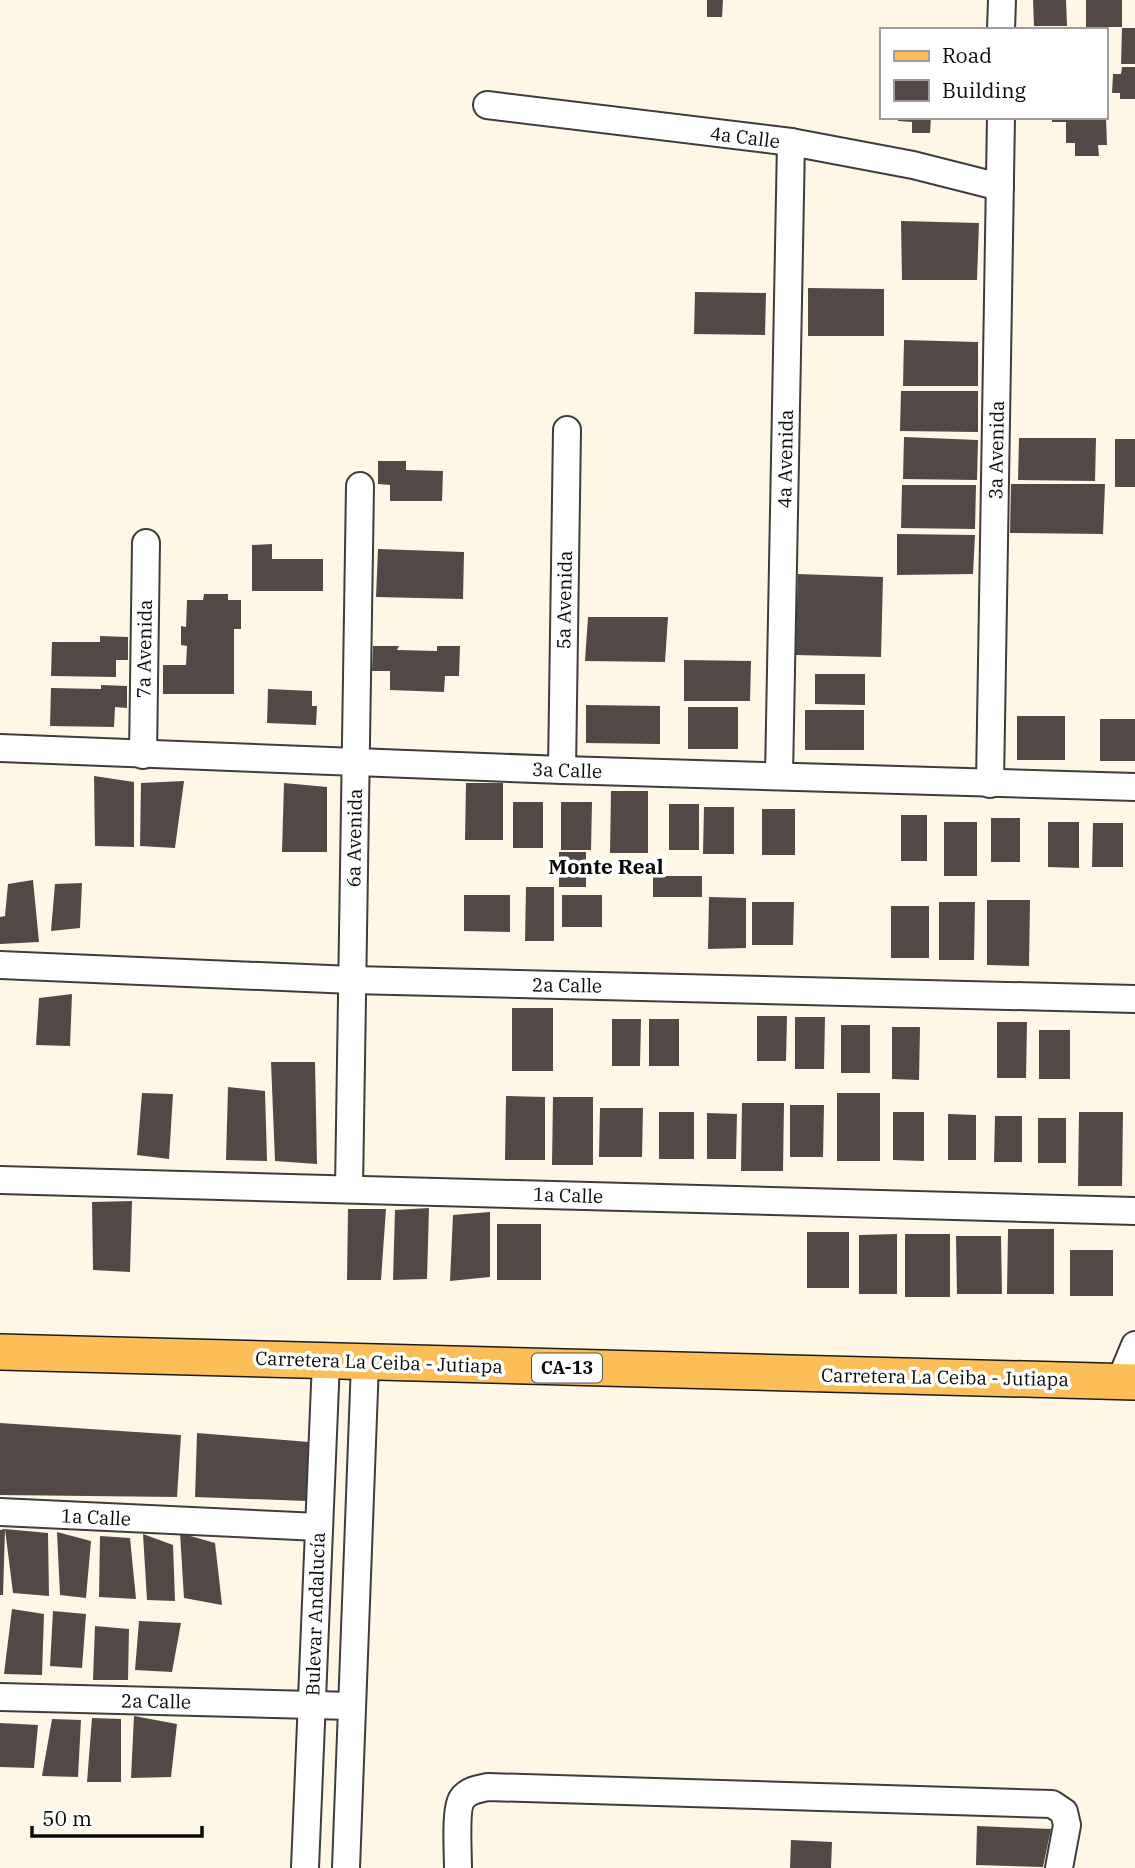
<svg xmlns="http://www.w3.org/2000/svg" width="1135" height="1868" viewBox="0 0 1135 1868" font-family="'IBM Plex Serif',serif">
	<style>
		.building { fill: #524946 }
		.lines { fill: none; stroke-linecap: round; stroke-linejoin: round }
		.minor-casing { stroke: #3d3d3d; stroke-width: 30 }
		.major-casing { stroke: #1b1b1b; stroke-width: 38 }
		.minor { stroke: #fff; stroke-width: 26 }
		.major { stroke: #fdbe58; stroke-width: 35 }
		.labels { text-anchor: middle; stroke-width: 7; stroke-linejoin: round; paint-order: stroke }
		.shield { fill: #fff; stroke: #545454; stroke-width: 2 }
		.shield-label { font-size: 18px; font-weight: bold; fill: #0a0a0a }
		.street-label { font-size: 19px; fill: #0a0a0a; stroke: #fff }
		.neighbourhood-label { font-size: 21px; font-weight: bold; fill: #0a0a0a; stroke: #fff }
	</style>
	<rect width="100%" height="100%" fill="#fff7e6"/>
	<g class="building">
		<polygon points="707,0 723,0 722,17 707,17"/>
		<polygon points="1033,0 1066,0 1067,26 1034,26"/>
		<rect x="1086" y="0" width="36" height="27"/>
		<polygon points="1122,28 1135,28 1135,64 1121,64"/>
		<polygon points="1122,67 1135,67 1135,99 1120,99 1120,93 1112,93 1113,74 1121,74"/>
		<polygon points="898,117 931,117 930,133 912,133 912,122 898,121"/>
		<polygon points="1052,117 1106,117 1107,145 1098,145 1099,156 1075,156 1075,143 1066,143 1066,122 1052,122"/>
		<polygon points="901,221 979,223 977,280 902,280"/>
		<polygon points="808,288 884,289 884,336 808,336"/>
		<polygon points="695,292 766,293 765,335 694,334"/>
		<polygon points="904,340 978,342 978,386 903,386"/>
		<polygon points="901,391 978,391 978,432 900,431"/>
		<polygon points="904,437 978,440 977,480 903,479"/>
		<polygon points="1019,438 1096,438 1095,481 1018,480"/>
		<rect x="1115" y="439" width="20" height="48"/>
		<polygon points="378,461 406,461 406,470 443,471 442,501 390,501 390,485 378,484"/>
		<polygon points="1011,484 1105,484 1103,534 1010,533"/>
		<polygon points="902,485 976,485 975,529 901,528"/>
		<polygon points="897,534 975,535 973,574 897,575"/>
		<polygon points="272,544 272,559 323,559 323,591 252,591 252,545"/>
		<polygon points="378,549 464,552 463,599 376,597"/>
		<polygon points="798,574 883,577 881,657 795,655"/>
		<polygon points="204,594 228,594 228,600 241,600 241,629 234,629 234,694 163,694 163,665 186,665 187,646 181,645 181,626 186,627 187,600 203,600"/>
		<polygon points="588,617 668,617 665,662 585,661"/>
		<polygon points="100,636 128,637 128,660 116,660 116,677 51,676 52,642 100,642"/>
		<polygon points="373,646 399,646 397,650 437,651 437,646 460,646 459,676 445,676 444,692 390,690 390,671 372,671"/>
		<polygon points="684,660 751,661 750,701 684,701"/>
		<polygon points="815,674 865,674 865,705 815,704"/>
		<polygon points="101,685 127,686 127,708 115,707 114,727 50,726 51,688 101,689"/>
		<polygon points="268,689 312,691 312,706 317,706 316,725 267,723"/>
		<polygon points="586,705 660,706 660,744 586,743"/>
		<rect x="688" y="707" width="50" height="42"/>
		<rect x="805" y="710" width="59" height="40"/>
		<rect x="1017" y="716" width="48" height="44"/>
		<rect x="1100" y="719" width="35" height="42"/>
		<polygon points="94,776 134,782 134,847 95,846"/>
		<polygon points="184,781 175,848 140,846 141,783"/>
		<polygon points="284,783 327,787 327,852 282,852"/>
		<polygon points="466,783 503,783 503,840 465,840"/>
		<polygon points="611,791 648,791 648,853 610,853"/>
		<rect x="513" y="802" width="30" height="46"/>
		<polygon points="561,802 592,802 591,850 561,850"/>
		<rect x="669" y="804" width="30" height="46"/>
		<polygon points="704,807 734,807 734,854 703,854"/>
		<rect x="762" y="809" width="33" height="46"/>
		<rect x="901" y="815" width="26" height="46"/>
		<rect x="991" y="818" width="29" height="44"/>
		<rect x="944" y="822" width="33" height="54"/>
		<polygon points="1048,822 1079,822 1079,868 1048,867"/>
		<polygon points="1093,823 1123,823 1123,867 1092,867"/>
		<rect x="559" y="852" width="27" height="35"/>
		<rect x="653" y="876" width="49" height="21"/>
		<polygon points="33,880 39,942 0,944 0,917 5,916 8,884"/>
		<polygon points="82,883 80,928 51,931 55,884"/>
		<polygon points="526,887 554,887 554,941 525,941"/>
		<polygon points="464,895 510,895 510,932 464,931"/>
		<rect x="562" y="895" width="40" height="32"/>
		<polygon points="709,897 746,898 746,948 708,949"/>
		<polygon points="987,900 1030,900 1029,966 987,965"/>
		<polygon points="752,902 794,902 793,945 752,945"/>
		<polygon points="939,902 975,902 974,960 939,960"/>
		<rect x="891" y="906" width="38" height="52"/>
		<polygon points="72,994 70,1046 36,1045 39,998"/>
		<rect x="512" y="1008" width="41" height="63"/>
		<polygon points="757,1016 787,1016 786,1061 757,1061"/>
		<polygon points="795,1017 825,1017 824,1069 795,1069"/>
		<polygon points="612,1019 641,1019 640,1066 612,1066"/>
		<rect x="649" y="1019" width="30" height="47"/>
		<polygon points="997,1022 1027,1022 1026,1078 997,1078"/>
		<rect x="841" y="1025" width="29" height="48"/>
		<polygon points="892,1027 920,1027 919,1080 892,1079"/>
		<rect x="1039" y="1030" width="31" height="49"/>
		<polygon points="271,1062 315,1062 317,1164 275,1161"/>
		<polygon points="228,1087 265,1091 267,1161 226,1160"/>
		<polygon points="142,1093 173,1094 169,1159 137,1155"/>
		<rect x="837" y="1093" width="43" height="68"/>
		<polygon points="506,1096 545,1097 545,1160 505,1160"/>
		<polygon points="553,1097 593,1097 593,1165 552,1165"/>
		<polygon points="742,1103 784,1103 783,1171 741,1171"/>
		<polygon points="790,1105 824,1105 823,1157 790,1157"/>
		<polygon points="600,1108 643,1108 642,1157 599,1157"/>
		<rect x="659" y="1112" width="35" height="47"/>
		<polygon points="893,1112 924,1112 924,1161 893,1160"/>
		<polygon points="1079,1112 1123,1112 1122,1186 1078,1186"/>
		<polygon points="707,1113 737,1114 736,1159 707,1159"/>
		<polygon points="948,1114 976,1115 976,1160 948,1160"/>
		<polygon points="995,1116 1022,1116 1022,1162 994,1162"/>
		<rect x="1038" y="1118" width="28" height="45"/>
		<polygon points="132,1201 130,1272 93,1270 92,1202"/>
		<polygon points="429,1208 427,1279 393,1280 395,1210"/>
		<polygon points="348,1209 386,1209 381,1280 347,1280"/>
		<polygon points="490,1212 490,1277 450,1281 453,1215"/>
		<rect x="497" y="1224" width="44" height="56"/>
		<polygon points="1008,1229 1054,1229 1054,1294 1007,1294"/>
		<rect x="807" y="1232" width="42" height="56"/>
		<polygon points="897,1234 897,1294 859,1294 859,1235"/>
		<rect x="905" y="1234" width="45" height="63"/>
		<polygon points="956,1236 1001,1236 1002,1294 957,1294"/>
		<rect x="1070" y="1250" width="43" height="46"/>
		<polygon points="0,1423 181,1435 177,1497 0,1495"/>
		<polygon points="197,1433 309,1442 307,1501 195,1497"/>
		<polygon points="5,1529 3,1595 0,1595 0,1530"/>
		<polygon points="5,1529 48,1533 49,1596 13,1593"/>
		<polygon points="57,1532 91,1541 86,1598 60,1595"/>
		<polygon points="180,1533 215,1543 222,1605 184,1598"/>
		<polygon points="143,1534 173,1545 175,1601 147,1600"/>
		<polygon points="100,1536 130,1538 136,1599 99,1597"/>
		<polygon points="12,1609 44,1614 42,1675 4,1674"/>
		<polygon points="53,1611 86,1614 82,1668 50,1666"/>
		<polygon points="139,1621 181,1623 172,1672 135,1670"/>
		<polygon points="95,1626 129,1629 128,1680 93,1680"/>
		<polygon points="134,1716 177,1724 171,1777 131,1778"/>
		<polygon points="92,1718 121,1719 121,1782 87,1782"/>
		<polygon points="52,1719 81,1720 78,1777 42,1776"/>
		<polygon points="0,1723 38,1725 34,1768 0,1767"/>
		<polygon points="977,1826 1051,1829 1043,1867 976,1865"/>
		<polygon points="791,1840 832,1842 831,1868 790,1868"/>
	</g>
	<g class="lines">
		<defs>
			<g id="minor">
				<polyline points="1001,30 1002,0"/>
				<polyline points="487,105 791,142 913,165 1000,187"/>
				<polyline points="0,748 562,770 1135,787"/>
				<polyline points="143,755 146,543"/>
				<polyline points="562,770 567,430"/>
				<polyline points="779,776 791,142"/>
				<polyline points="990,784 1001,117"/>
				<polyline points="0,965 352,980 1135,999"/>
				<polyline points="0,1180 1135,1211"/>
				<polyline points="349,1189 360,486"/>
				<polyline points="1120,1381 1135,1345"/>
				<polyline points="0,1512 319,1527"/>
				<polyline points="0,1697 352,1706"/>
				<polyline points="305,1868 326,1361"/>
				<polyline points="346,1868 365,1363"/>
				<path d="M458 1868C458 1854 455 1809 462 1799 468 1790 479 1789 488 1787L1052 1804 1064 1812 1067 1825 1059 1868"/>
			</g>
			<polyline id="major" points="0,1352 1135,1382"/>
		</defs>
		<use href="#minor" class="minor-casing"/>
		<use href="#major" class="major-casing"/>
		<use href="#minor" class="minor"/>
		<use href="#major" class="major"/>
	</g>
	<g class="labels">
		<rect class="shield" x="532" y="1353.5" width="70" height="29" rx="5"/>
		<g class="shield-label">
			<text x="567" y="1374">CA-13</text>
		</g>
		<g class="street-label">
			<text transform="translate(745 137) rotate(7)" y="7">4a Calle</text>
			<text transform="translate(996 450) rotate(-89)" y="7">3a Avenida</text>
			<text transform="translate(785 459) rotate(-89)" y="7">4a Avenida</text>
			<text transform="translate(564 600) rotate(-89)" y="7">5a Avenida</text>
			<text transform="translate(144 649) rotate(-89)" y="7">7a Avenida</text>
			<text transform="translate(567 770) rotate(2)" y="7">3a Calle</text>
			<text transform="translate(354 838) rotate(-89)" y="7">6a Avenida</text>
			<text transform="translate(567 985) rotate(1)" y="7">2a Calle</text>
			<text transform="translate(568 1195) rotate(2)" y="7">1a Calle</text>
			<text transform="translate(379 1362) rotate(2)" y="7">Carretera La Ceiba - Jutiapa</text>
			<text transform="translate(945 1377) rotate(1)" y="7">Carretera La Ceiba - Jutiapa</text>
			<text transform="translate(96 1517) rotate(3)" y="7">1a Calle</text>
			<text transform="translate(315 1614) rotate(-88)" y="7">Bulevar Andalucía</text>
			<text transform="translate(156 1701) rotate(1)" y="7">2a Calle</text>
		</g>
		<g class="neighbourhood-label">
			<text x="606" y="874">Monte Real</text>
		</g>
	</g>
	<rect x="880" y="28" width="228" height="91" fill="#ffffff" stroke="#9d9d9d" stroke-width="2"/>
	<rect x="894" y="51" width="35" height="10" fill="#fdbe58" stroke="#9d9d9d" stroke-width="2"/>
	<text x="942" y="63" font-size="21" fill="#0a0a0a">Road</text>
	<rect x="894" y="80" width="35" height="21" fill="#524946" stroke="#9d9d9d" stroke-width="2"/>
	<text x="942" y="98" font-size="21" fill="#0a0a0a">Building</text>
	<path d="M32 1826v10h170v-10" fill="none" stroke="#0a0a0a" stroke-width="3.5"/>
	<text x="42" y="1826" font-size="21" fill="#0a0a0a" stroke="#ffffff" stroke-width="5" paint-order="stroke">50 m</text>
</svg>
